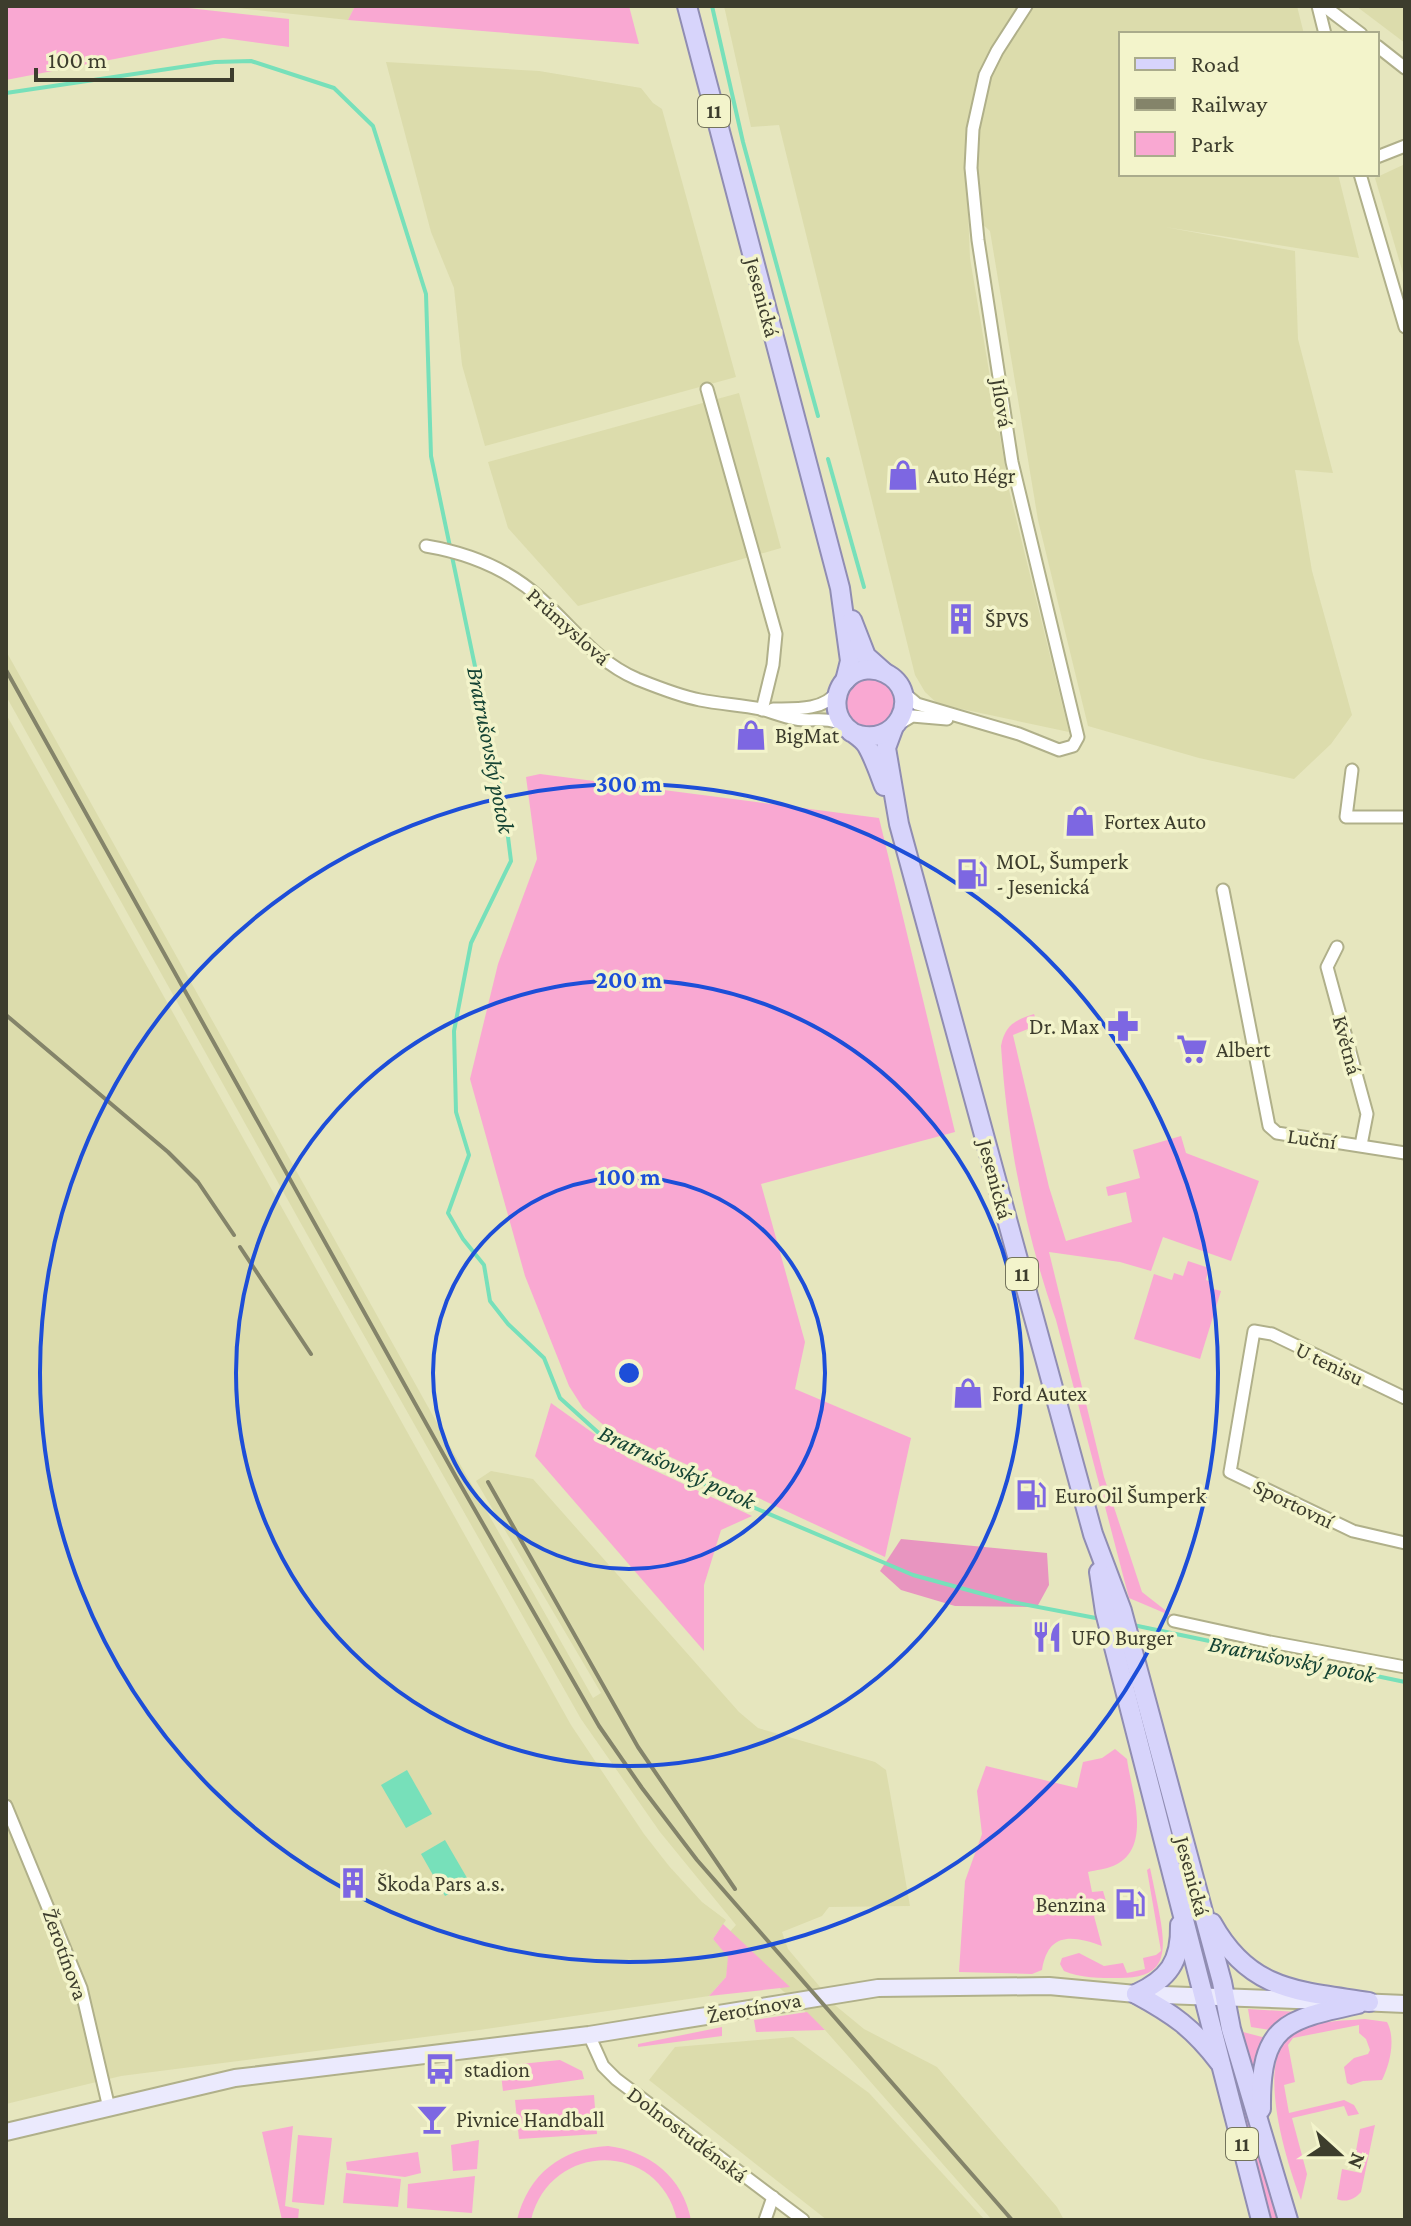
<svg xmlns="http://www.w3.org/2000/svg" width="1411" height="2226" viewBox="0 0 1411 2226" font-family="'Crimson Pro',serif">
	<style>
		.built { fill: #dcdcac }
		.green { fill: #f9a8d2 }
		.forest { fill: #e895c0 }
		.water { fill: #77e0ba }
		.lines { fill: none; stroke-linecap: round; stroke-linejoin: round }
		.stream { stroke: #77e0ba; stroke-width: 4 }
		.street-casing { stroke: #b0b08a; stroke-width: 15 }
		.secondary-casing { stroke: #b0b08a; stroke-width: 20 }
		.primary-casing { stroke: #908db2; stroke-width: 22 }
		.street { stroke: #fff; stroke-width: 11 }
		.secondary { stroke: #ebeafd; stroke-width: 16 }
		.primary { stroke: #d7d4fb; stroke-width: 18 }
		.rail { stroke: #84846a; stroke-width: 4 }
		.ring { fill: none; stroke: #1d4ed8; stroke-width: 4 }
		.labels { text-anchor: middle; stroke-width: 7; stroke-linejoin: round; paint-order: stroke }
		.shield { fill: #f3f4cb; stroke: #74745c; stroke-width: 2 }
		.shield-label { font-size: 20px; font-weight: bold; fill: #3d3d2d }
		.street-label { font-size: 22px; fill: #3d3d2d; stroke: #f3f4cb }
		.poi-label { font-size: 22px; fill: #3d3d2d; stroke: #f3f4cb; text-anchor: start }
		.water-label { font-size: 24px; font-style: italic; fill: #144333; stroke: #f3f4cb }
		.centre { fill: #1d4ed8; stroke: #f3f4cb; stroke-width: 4 }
		.ring-label { font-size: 24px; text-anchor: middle; font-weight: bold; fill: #1d4ed8; stroke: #f3f4cb; stroke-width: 7; stroke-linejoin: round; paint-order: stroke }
	</style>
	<rect width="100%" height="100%" fill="#e6e6be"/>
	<g class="built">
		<polygon points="219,6 355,6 348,20"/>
		<polygon points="724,6 1297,6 1304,34 1121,34 1121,174 1338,174 1359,258 1165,227 1295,251 1298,339 1333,473 1295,470 1312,571 1352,715 1331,744 1294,779 1199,758 1088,726 1038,520 990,231 968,211 970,258 1009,490 1069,732 938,704 925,692 915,675 779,125 751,127"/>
		<polygon points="1356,6 1405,6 1405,43"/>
		<polygon points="386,62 539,71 641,88 653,103 662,109 736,377 485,446 462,365 454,288 431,232"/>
		<polygon points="1405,164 1405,280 1375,178"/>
		<polygon points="739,393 781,548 578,606 508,528 488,462"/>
		<polygon points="6,651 465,1473 593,1698 601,1693 476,1481 491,1471 533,1479 739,1712 758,1728 875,1762 886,1770 910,1906 829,1907 822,1916 782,1932 788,1949 836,2006 864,2029 937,2067 1057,2207 1064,2220 992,2220 825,2030 725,1937 736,1925 660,1832 581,1719 327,1270 6,696"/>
		<polygon points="6,714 571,1725 644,1834 669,1866 702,1902 726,1920 713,1939 729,1957 726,1977 709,1996 479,2030 121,2076 6,2104"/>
		<polygon points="793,2037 869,2093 985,2220 827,2220 649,2080 675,2047"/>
	</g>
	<g class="green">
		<polygon points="6,6 170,6 289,19 289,47 223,38 6,80"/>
		<polygon points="355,6 629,6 639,44 348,20"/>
		<circle cx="870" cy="703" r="24"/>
		<polygon points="540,774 879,818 955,1132 761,1184 805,1342 795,1389 911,1438 885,1557 606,1427 583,1408 569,1386 525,1276 470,1079 498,964 537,859 526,777"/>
		<path d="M1034 1014 1038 1025 1013 1035 1049 1187 1066 1241 1132 1222 1126 1192 1108 1196 1106 1187 1140 1178 1133 1150 1181 1136 1186 1153 1259 1181 1231 1261 1163 1237 1151 1271 1120 1262 1049 1252 1104 1477 1142 1592 1174 1617 1129 1598 1056 1320C1025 1233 1007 1139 1001 1046 1005 1025 1015 1020 1034 1014Z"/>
		<polygon points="1188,1261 1209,1268 1206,1280 1211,1282 1210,1288 1221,1291 1200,1359 1134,1339 1154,1274 1172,1280 1174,1273 1183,1276"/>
		<polygon points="551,1403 628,1458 752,1516 721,1530 704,1585 704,1651 535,1456"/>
		<path d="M1115 1749 1127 1759C1131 1790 1154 1849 1113 1866 1106 1869 1096 1870 1088 1872L1092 1892 1103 1891 1109 1911 1094 1916 1102 1946C1072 1935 1048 1932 1042 1970L1032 1974 959 1972 965 1881 982 1834 977 1791 986 1766 1077 1788 1083 1762 1102 1758Z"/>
		<path d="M1150 1868C1154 1887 1158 1905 1161 1923 1167 1961 1160 1978 1119 1978 1101 1978 1079 1978 1064 1971L1060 1964 1062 1958 1079 1953 1104 1966 1123 1963 1127 1973 1145 1969 1143 1958 1156 1955 1161 1951 1147 1870Z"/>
		<polygon points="723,1924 790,1987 709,1996 726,1977 728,1957 713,1939"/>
		<polygon points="1248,2009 1297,2012 1270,2030 1251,2027"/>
		<polygon points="807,2012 825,2030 756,2032 754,2020"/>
		<path d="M1365 2019 1387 2022C1396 2039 1390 2064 1382 2080L1363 2081 1351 2085 1347 2083 1344 2067 1354 2058 1368 2054 1370 2050 1366 2039 1359 2033V2025L1293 2038 1288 2045 1295 2082 1284 2085 1289 2113 1344 2100 1354 2105 1359 2114 1348 2116 1344 2106 1292 2118 1307 2174 1301 2200C1287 2164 1254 2060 1292 2034 1312 2020 1342 2021 1365 2019Z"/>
		<polygon points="722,2027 722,2036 638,2047 638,2044"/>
		<polygon points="1225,2032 1278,2220 1272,2220 1266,2204 1220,2033"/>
		<polygon points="1243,2032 1266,2038 1253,2079"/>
		<polygon points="560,2060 582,2071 584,2079 503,2091 500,2066"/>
		<polygon points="594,2095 597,2134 519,2139 515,2100"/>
		<path d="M1375 2125 1361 2192C1355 2199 1346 2203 1337 2199L1342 2169 1361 2173 1364 2158 1355 2156 1360 2129Z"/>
		<polygon points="293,2126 285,2206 299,2209 298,2220 282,2220 262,2132"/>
		<polygon points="298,2135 332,2138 324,2205 292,2202"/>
		<polygon points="479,2140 477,2169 453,2171 451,2145"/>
		<path d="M608 2146C649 2151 683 2177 691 2220H677C659 2140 550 2141 531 2220H517C528 2175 561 2148 608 2146Z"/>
		<polygon points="418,2152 421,2173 405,2177 347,2170 346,2162"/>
		<polygon points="346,2173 401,2179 398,2207 343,2203"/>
		<polygon points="475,2176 472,2213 407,2208 408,2184"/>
	</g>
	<polygon class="forest" points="901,1539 1047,1553 1049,1585 1037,1607 955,1606 901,1590 880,1571"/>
	<g class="water">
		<polygon points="407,1770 432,1814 406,1828 381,1785"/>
		<polygon points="445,1840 470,1883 445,1896 421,1854"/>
	</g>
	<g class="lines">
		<g class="stream">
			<polyline points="712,6 743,142 818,416"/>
			<polyline points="6,93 215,62 251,61 334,88 373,126 426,294 431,456 504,805 511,861 471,943 454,1031 456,1112 469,1155 448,1213 463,1239 484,1265 490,1301 508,1324 544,1358 560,1398 602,1436 755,1508 913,1575 1012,1602 1101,1619"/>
			<polyline points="828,459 864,587"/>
			<polyline points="1133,1625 1405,1682"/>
		</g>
		<defs>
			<g id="street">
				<polyline points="1318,6 1325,34"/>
				<polyline points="1324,6 1361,34"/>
				<polyline points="1377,46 1405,68"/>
				<polyline points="1377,157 1405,146"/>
				<polyline points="1360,174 1405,327"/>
				<polyline points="707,389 776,634 773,665 762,710"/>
				<path d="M426 546C468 553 507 568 540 598 573 627 595 661 637 679 657 687 679 696 700 700 720 704 741 705 761 709 772 712 784 717 796 719 812 722 828 716 843 725"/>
				<polyline points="904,693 917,704 1019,734 1059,750 1073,746 1078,737 1012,462 978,240 971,168 973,129 985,75 997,51 1026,6"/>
				<path d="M773 709C795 709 824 711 838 691"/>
				<polyline points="899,724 912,716 947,719"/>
				<polyline points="1352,770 1346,817 1405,817"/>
				<polyline points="1223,890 1269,1126 1277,1133 1405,1153"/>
				<polyline points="1337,947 1327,967 1367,1114 1361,1145"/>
				<polyline points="1405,1398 1272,1334 1254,1331 1230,1472 1353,1531 1405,1543"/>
				<polyline points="1174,1621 1270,1642 1405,1667"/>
				<polyline points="6,1806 81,1988 109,2108"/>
				<polyline points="589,2035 603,2066 616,2079 803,2220"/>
				<polyline points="765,2220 773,2197"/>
			</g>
			<g id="secondary">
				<polyline points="1358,2002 1405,2004"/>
				<polyline points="6,2132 235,2078 589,2035 878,1988 1049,1986 1136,1994 1323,2001"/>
			</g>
			<g id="primary">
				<polyline points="687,6 840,588 850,661 845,681"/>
				<polyline points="852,620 866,656 884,672"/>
				<polyline points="893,729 886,748 899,824 1093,1534 1122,1611 1222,1982 1231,2029 1288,2220"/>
				<path d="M851 732C897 753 925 692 885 673 873 667 859 669 850 676 834 688 832 711 845 726 851 733 862 737 867 746 874 758 879 773 884 786"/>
				<polyline points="1099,1572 1105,1612 1261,2220"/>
				<path d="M1212 1923C1250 1992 1300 1991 1369 2002"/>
				<path d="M1136 1994C1173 2014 1193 2028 1219 2062"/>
				<path d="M1136 1994C1168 1979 1181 1962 1180 1925"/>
				<path d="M1261 2109C1260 2025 1284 2020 1358 2004"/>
			</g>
		</defs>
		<use href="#street" class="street-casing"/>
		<use href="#secondary" class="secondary-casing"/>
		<use href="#primary" class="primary-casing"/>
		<use href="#street" class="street"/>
		<use href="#secondary" class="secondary"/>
		<use href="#primary" class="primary"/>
		<g class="rail">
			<polyline points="6,670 456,1477 599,1726 642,1788 697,1860 1012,2220"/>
			<polyline points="6,1015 168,1152 198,1182 234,1235"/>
			<polyline points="240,1247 311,1354"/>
			<polyline points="488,1482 638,1747 735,1889"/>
		</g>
	</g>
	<g class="ring">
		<circle cx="629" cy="1373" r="196"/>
		<circle cx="629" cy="1373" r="393"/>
		<circle cx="629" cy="1373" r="589"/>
	</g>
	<defs>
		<symbol id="shop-bare" viewBox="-9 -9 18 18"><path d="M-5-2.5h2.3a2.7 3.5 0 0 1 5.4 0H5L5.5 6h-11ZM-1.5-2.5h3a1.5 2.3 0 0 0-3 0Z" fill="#7d67e2" stroke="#f3f4cb" stroke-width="2.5" paint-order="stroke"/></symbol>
		<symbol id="building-bare" viewBox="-9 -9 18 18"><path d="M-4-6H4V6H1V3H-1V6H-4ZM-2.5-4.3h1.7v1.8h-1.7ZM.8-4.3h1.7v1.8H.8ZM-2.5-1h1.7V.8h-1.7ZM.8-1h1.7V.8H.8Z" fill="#7d67e2" stroke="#f3f4cb" stroke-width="2.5" paint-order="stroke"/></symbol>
		<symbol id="fuel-bare" viewBox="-9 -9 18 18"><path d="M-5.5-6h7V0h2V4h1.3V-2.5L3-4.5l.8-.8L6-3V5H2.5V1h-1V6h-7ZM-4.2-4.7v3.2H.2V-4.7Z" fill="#7d67e2" stroke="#f3f4cb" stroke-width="2.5" paint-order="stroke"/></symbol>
		<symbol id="pharmacy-bare" viewBox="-9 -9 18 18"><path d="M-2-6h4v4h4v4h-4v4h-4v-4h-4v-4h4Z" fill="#7d67e2" stroke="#f3f4cb" stroke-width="2.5" paint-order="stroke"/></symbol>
		<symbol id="supermarket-bare" viewBox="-9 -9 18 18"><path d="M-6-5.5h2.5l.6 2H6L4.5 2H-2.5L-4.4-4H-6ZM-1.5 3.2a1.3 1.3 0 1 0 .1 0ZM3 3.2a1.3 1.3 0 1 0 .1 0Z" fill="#7d67e2" stroke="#f3f4cb" stroke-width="2.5" paint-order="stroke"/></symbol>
		<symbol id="restaurant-bare" viewBox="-9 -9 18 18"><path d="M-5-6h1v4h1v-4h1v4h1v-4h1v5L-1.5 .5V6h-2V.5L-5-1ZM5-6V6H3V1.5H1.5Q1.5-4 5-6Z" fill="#7d67e2" stroke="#f3f4cb" stroke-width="2.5" paint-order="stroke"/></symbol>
		<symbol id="bus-bare" viewBox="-9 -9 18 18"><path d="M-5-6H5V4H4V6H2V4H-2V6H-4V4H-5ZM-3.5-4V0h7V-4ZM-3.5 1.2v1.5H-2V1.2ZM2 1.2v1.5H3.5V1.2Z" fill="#7d67e2" stroke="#f3f4cb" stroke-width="2.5" paint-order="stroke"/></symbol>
		<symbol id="bar-bare" viewBox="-9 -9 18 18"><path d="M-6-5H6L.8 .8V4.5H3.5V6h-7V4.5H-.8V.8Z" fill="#7d67e2" stroke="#f3f4cb" stroke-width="2.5" paint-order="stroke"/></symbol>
	</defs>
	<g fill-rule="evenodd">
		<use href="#shop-bare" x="881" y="453" width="44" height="44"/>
		<use href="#building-bare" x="939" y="597" width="44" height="44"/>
		<use href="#shop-bare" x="729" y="713" width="44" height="44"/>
		<use href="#shop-bare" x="1058" y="799" width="44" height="44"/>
		<use href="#fuel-bare" x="950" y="852" width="44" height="44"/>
		<use href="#pharmacy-bare" x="1101" y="1004" width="44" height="44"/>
		<use href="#supermarket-bare" x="1170" y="1027" width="44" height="44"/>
		<use href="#shop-bare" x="946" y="1371" width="44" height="44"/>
		<use href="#fuel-bare" x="1009" y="1473" width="44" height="44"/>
		<use href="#restaurant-bare" x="1025" y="1615" width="44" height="44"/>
		<use href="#building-bare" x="331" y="1861" width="44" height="44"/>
		<use href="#fuel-bare" x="1108" y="1882" width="44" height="44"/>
		<use href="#bus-bare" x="418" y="2047" width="44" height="44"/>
		<use href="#bar-bare" x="410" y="2097" width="44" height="44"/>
	</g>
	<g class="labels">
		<g class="shield">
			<rect x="698" y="95" width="32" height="32" rx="6"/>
			<rect x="1006" y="1258" width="32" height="32" rx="6"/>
			<rect x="1226" y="2128" width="32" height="32" rx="6"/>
		</g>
		<g class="shield-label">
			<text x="714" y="118">11</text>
			<text x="1022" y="1281">11</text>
			<text x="1242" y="2151">11</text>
		</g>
		<g class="street-label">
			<text transform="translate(763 297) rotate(75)" y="8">Jesenická</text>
			<text transform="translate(1003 403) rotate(81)" y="8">Jílová</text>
			<text transform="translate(569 626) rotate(42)" y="8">Průmyslová</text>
			<text transform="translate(1348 1045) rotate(75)" y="8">Květná</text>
			<text transform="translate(1312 1138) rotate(8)" y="8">Luční</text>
			<text transform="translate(996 1179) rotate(75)" y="8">Jesenická</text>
			<text transform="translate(1330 1363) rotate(26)" y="8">U tenisu</text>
			<text transform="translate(1294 1503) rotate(26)" y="8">Sportovní</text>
			<text transform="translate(1193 1876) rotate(75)" y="8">Jesenická</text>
			<text transform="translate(66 1954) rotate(70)" y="8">Žerotínova</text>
			<text transform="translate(754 2007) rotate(-10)" y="8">Žerotínova</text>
			<text transform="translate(688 2134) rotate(37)" y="8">Dolnostudénská</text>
		</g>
		<g class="poi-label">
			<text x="927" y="483">Auto Hégr</text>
			<text x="985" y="627">ŠPVS</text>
			<text x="775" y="743">BigMat</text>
			<text x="1104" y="829">Fortex Auto</text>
			<text x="996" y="869">MOL, Šumperk<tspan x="996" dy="25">- Jesenická</tspan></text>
			<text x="1099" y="1034" text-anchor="end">Dr. Max</text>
			<text x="1216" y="1057">Albert</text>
			<text x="992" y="1401">Ford Autex</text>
			<text x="1055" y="1503">EuroOil Šumperk</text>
			<text x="1071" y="1645">UFO Burger</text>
			<text x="377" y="1891">Škoda Pars a.s.</text>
			<text x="1106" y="1912" text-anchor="end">Benzina</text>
			<text x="464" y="2077">stadion</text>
			<text x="456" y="2127">Pivnice Handball</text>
		</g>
		<g class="water-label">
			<text transform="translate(491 750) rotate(79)" y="8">Bratrušovský potok</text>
			<text transform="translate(677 1467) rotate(25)" y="8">Bratrušovský potok</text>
			<text transform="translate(1292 1659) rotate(11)" y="8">Bratrušovský potok</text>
		</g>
	</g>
	<circle cx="629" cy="1373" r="12" class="centre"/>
	<g class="ring-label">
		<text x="629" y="792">300 m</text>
		<text x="629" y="988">200 m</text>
		<text x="629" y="1185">100 m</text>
	</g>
	<rect width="1411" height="2226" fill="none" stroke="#3d3d2d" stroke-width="16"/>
	<rect x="1119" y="32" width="260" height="144" fill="#f3f4cb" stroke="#aaab8c" stroke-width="2"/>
	<rect x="1135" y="58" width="40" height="12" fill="#d7d4fb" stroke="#aaab8c" stroke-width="2"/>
	<text x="1191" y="72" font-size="24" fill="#3d3d2d">Road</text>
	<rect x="1135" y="98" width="40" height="12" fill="#84846a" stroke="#aaab8c" stroke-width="2"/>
	<text x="1191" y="112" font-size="24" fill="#3d3d2d">Railway</text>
	<rect x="1135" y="132" width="40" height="24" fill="#f9a8d2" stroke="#aaab8c" stroke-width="2"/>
	<text x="1191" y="152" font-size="24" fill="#3d3d2d">Park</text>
	<g transform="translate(1339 2154) rotate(111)" stroke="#f3f4cb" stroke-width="6" paint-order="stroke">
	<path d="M0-6L14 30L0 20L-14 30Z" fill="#3d3d2d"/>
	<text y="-12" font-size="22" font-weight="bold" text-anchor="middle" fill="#3d3d2d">N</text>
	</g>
	<path d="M36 68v12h196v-12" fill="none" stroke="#3d3d2d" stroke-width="4"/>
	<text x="48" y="68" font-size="24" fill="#3d3d2d" stroke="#f3f4cb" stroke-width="6" paint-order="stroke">100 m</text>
</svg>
